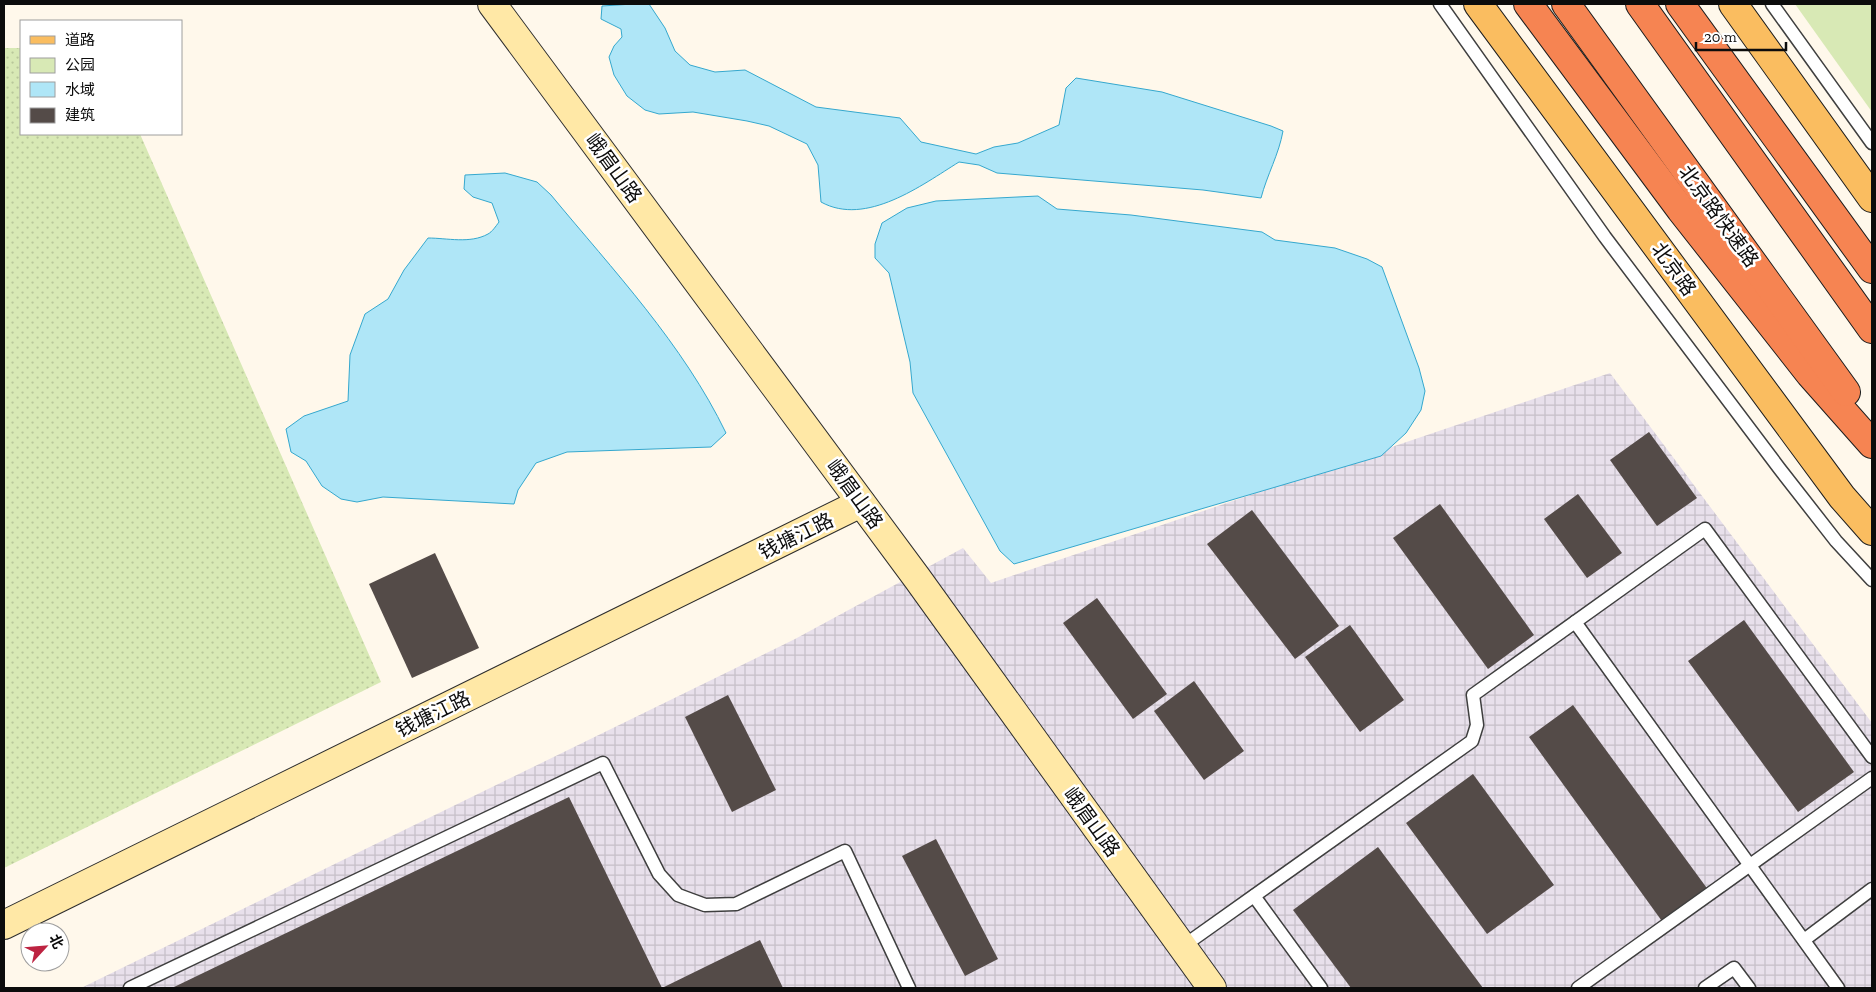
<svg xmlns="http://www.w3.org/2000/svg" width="1876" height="992" viewBox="0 0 1876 992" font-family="'Zilla Slab','Noto Sans SC',serif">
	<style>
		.industrial { fill: url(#industrial-grid) }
		.park { fill: #d8e9b5 }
		.garden { fill: url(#garden-dots) }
		.water { fill: #afe6f7; stroke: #35a8ce }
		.building { fill: #544b48 }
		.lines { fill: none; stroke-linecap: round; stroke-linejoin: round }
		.lane-casing { stroke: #3f3f3f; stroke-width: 15 }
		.secondary-casing { stroke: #2e2e2e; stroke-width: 30 }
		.primary-casing { stroke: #1d1d1d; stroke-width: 30 }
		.highway-casing { stroke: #1d1d1d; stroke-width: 30 }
		.lane { stroke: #fff; stroke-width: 12 }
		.secondary { stroke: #ffe8a6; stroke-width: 28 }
		.primary { stroke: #fabd60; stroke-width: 28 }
		.highway { stroke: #f68452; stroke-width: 28 }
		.labels { text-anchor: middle; stroke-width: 5; stroke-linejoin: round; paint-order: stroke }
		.street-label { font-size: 20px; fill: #0c0c0c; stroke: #fff }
	</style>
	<defs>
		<pattern id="industrial-grid" width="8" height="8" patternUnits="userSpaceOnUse" patternTransform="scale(1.25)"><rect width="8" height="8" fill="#e8e0eb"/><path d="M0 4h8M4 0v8" fill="none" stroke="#c6bfc8"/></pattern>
		<pattern id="garden-dots" width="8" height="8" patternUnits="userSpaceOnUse" patternTransform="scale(1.25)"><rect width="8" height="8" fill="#d8e9b5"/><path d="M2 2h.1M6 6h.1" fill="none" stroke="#b8c79a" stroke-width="1.8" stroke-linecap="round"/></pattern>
	</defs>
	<rect width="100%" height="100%" fill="#fff8eb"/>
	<polygon class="industrial" points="1610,373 1872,723 1872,988 81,988 795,639 963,548 991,583"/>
	<polygon class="park" points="1795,4 1872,4 1872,112"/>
	<polygon class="garden" points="4,48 21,48 21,134 140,134 381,682 4,868"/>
	<g class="water">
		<path d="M633 4H649L665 28 675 51 690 65 715 72 745 70 816 107 900 118 921 142 976 154 994 147 1018 143 1059 125 1066 88 1076 78 1162 92 1271 126 1283 131C1279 154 1267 175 1261 198L1203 190 997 173 979 165 959 162C922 185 866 227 821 202L818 165 807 144 769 126 747 121 693 112 659 114 645 110 627 96 614 75 609 57 614 46 622 37 621 29 601 19 602 6Z"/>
		<path d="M505 173 537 182 551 195C613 270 683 344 726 433L711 447 567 452 536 463 518 490 514 504 383 497 357 502 341 499 322 486 306 461 291 452 286 429 304 416 348 401 350 355 365 314 388 299 404 270 428 238C447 238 470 244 488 234 492 232 496 226 499 222L492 203 473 197 464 189 465 175Z"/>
		<polygon points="1038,196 1057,209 1131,215 1262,232 1275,240 1335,248 1367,259 1382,267 1419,368 1425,391 1421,410 1406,433 1381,456 1014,564 1000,551 913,393 910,362 889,273 875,258 875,244 882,223 907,208 936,201"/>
	</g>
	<g class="building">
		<polygon points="1649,432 1697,498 1657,526 1610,460"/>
		<polygon points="1578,494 1622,553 1587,578 1544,519"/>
		<polygon points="1440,504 1534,635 1488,669 1393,538"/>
		<polygon points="1252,510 1339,626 1295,659 1207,544"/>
		<polygon points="435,553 479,648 412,678 369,584"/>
		<polygon points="1097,598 1167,694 1133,719 1063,623"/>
		<polygon points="1744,620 1854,772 1798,812 1688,661"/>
		<polygon points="1350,625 1404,700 1360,732 1305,657"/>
		<polygon points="1194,681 1244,751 1204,780 1154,711"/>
		<polygon points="728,695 776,790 732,812 685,717"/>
		<polygon points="1573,705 1709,891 1664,924 1529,737"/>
		<polygon points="1473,774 1554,885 1487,934 1406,823"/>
		<polygon points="569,797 662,988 760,940 783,988 172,988"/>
		<polygon points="936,839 998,959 965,976 902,856"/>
		<polygon points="1378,847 1483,988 1351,988 1293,910"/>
	</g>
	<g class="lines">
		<defs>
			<g id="lane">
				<polyline points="1440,4 1605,237 1779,468 1836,541 1872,580"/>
				<polyline points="1772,4 1872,143"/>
				<polyline points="1575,622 1838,988"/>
				<polyline points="1254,896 1321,988"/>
				<polyline points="1804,940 1872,889"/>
				<polyline points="1182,947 1472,741 1477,725 1473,695 1705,529 1872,757"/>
				<polyline points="130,988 603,763 659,874 678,895 705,905 736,904 845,851 909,988"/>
				<polyline points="1578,988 1872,778"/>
				<polyline points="1705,988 1734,968 1749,988"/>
			</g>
			<g id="secondary">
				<polyline points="492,4 917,578 1212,988"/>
				<polyline points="4,925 861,503"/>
			</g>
			<g id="primary">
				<polyline points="1478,4 1842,497 1872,531"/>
				<polyline points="1733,4 1872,198"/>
			</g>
			<g id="highway">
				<polyline points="1528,4 1681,210 1810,374 1872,444"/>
				<polyline points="1566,4 1846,392"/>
				<polyline points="1640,4 1872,329"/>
				<polyline points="1680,4 1872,269"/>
			</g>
		</defs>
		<use href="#lane" class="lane-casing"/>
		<use href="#secondary" class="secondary-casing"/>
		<use href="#primary" class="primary-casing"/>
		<use href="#highway" class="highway-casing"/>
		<use href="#lane" class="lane"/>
		<use href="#secondary" class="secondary"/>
		<use href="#primary" class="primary"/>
		<use href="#highway" class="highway"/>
	</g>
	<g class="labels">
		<g class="street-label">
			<text transform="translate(614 168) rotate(54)" y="7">峨眉山路</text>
			<text transform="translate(1719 216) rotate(54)" y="7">北京路快速路</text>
			<text transform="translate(1674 269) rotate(54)" y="7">北京路</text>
			<text transform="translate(855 494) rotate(54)" y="7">峨眉山路</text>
			<text transform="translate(796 536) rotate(-26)" y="7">钱塘江路</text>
			<text transform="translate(433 714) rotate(-26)" y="7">钱塘江路</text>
			<text transform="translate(1092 822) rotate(54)" y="7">峨眉山路</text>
		</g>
	</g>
	<rect width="1876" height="992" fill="none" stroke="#0c0c0c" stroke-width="10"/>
	<rect x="20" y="20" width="162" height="115" fill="#ffffff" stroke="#9e9e9e"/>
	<rect x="30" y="36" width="25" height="8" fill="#fabd60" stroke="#9e9e9e"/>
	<text x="65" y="45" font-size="15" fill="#0c0c0c">道路</text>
	<rect x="30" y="58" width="25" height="15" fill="#d8e9b5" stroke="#9e9e9e"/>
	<text x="65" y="70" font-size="15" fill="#0c0c0c">公园</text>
	<rect x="30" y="82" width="25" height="15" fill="#afe6f7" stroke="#9e9e9e"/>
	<text x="65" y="95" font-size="15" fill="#0c0c0c">水域</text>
	<rect x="30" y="108" width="25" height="15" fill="#544b48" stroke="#9e9e9e"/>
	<text x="65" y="120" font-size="15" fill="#0c0c0c">建筑</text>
	<g transform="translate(45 947) rotate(64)"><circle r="24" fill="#ffffff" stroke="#9e9e9e"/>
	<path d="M0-4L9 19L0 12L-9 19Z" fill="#bd2341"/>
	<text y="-8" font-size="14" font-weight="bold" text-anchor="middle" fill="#0c0c0c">北</text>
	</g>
	<path d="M1696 42v8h90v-8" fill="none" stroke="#0c0c0c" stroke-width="2.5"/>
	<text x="1704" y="42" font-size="15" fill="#0c0c0c" stroke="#ffffff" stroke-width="4" paint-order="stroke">20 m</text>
</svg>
